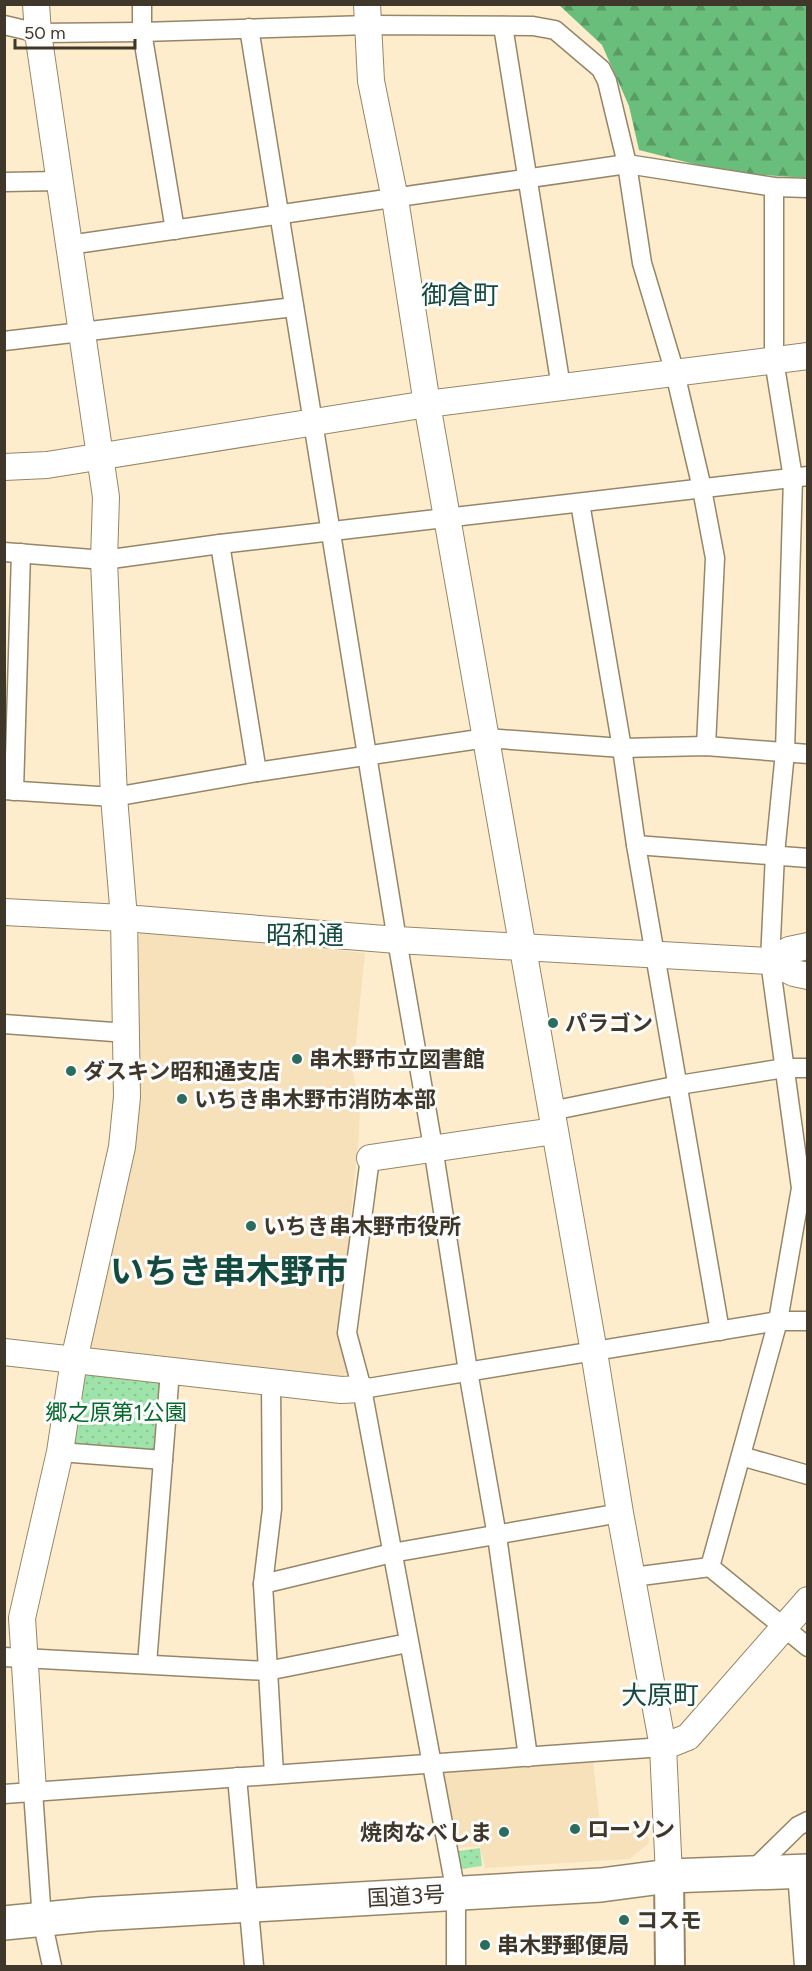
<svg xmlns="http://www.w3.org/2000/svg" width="812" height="1971" viewBox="0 0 812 1971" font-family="Figtree,'Noto Sans JP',sans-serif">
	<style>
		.built { fill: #f7e1ba }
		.green { fill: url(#green-dots) }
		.forest { fill: url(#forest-firs) }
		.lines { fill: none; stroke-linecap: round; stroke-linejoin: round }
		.street-casing { stroke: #968668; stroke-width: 21 }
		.secondary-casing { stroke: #968668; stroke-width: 28 }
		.primary-casing { stroke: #968668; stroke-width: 32 }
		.highway-casing { stroke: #968668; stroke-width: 36 }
		.street { stroke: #fff; stroke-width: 18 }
		.secondary { stroke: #fff; stroke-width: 26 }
		.primary { stroke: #fff; stroke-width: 28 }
		.highway { stroke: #fff; stroke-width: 33 }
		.poi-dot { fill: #2a6c5d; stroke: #fcfcfc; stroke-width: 2 }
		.labels { text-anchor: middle; stroke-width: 6; stroke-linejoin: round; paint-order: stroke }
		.poi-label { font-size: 22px; font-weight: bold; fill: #3e372a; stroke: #fcfcfc; text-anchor: start }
		.park-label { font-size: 22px; fill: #06692c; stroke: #fcfcfc }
		.street-label { font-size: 22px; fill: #3e372a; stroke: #fcfcfc }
		.quarter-label { font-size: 26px; fill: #154b3f; stroke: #fcfcfc }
		.town-label { font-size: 34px; font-weight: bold; fill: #154b3f; stroke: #fcfcfc }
	</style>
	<defs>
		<pattern id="green-dots" width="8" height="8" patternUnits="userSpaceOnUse" patternTransform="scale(1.5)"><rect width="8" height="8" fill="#9ee4aa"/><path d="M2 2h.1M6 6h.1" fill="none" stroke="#89c492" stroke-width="1.8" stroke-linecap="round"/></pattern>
		<pattern id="forest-firs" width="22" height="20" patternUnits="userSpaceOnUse" patternTransform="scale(1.5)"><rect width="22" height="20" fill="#6abe7b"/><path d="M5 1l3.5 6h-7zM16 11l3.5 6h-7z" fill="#599b65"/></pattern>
	</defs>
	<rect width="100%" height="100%" fill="#feedcc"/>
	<g class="built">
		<polygon points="144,931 365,953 353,1072 360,1108 359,1135 339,1331 347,1372 339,1380 92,1352 89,1347 136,1131 140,1063 133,940"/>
		<polygon points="593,1760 601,1834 648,1830 649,1843 630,1859 485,1868 480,1846 456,1848 443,1776 448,1768"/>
	</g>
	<g class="green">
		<polygon points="94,1371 158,1378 163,1384 158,1447 151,1454 74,1448 83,1376"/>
		<polygon points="480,1848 482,1866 461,1869 459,1851"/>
	</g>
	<polygon class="forest" points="559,5 807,5 807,178 729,173 639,150 629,106 602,45"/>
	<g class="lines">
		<defs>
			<g id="street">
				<polyline points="142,4 142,32 175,230"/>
				<polyline points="4,25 38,33 142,32 369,25 533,26 555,30 601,69 607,81 627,164 642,263 675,373 701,484 715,558 706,746"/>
				<polyline points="503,26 561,387"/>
				<polyline points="249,28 397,940 433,1147 468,1371 497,1536 528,1757"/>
				<polyline points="4,182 59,181"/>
				<polyline points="69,245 627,164 774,187 808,188"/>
				<polyline points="4,341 294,307"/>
				<polyline points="580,503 622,748 636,845 720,1331"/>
				<polyline points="220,544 257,772"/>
				<polyline points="4,552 104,560 220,544 808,476"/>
				<polyline points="4,790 114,797 257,772 486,738 622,748 706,746 808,754"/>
				<polyline points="14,791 21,553"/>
				<polyline points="636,845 808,858"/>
				<polyline points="4,1024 127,1033"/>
				<polyline points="551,1111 679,1085 785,1068 808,1068"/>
				<polyline points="370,1158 347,1333 362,1389 456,1893 456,1966"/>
				<polyline points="271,1383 272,1509 263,1584 274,1774"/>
				<polyline points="362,1389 778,1321 808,1321"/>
				<polyline points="60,1452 163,1460"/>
				<polyline points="741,1456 808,1475"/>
				<polyline points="710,1567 778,1321 801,1188 770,961 775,854 785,752 793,478 774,360 774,187"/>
				<polyline points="633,1577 710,1567 808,1647"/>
				<polyline points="263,1584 392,1553 620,1513"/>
				<polyline points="4,1657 267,1671 408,1643"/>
				<polyline points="147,1664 170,1371"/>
				<polyline points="237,1777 254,1966"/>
				<polyline points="33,1791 42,1920 52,1966"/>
				<polyline points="4,1794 663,1747"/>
				<polyline points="797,1872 804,1966"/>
				<polyline points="750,1873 798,1826 808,1821"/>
			</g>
			<g id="secondary">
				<polyline points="367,4 371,81 395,199 427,404 594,1352 620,1513 663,1747 669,1876"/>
				<polyline points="4,467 47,465 427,404 808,356"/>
				<polyline points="4,912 124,918 397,940 770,961 794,973 808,976"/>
				<polyline points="770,961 789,950 808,946"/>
				<polyline points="370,1158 554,1131"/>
				<polyline points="4,1352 341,1390 362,1389"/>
				<polyline points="663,1747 688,1737 808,1600"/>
				<polyline points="33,1791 22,1618 60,1452 74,1360 122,1147 127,1097 124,918 114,797 104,560 106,497 38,33 36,4"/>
			</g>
			<polyline id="primary" points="669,1876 670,1966"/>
			<polyline id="highway" points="4,1923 96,1914 601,1885 669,1876 808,1871"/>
		</defs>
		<use href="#street" class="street-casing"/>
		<use href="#secondary" class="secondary-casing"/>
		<use href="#primary" class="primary-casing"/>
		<use href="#highway" class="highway-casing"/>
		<use href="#street" class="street"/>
		<use href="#secondary" class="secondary"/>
		<use href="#primary" class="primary"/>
		<use href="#highway" class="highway"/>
	</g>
	<g class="poi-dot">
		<circle cx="553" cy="1023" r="6"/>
		<circle cx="297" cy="1059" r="6"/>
		<circle cx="71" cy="1071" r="6"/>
		<circle cx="182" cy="1099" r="6"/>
		<circle cx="251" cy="1226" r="6"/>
		<circle cx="575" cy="1829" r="6"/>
		<circle cx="504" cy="1832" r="6"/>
		<circle cx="624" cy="1920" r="6"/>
		<circle cx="485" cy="1945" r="6"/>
	</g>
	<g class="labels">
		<g class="poi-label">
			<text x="565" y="1031">パラゴン</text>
			<text x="309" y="1067">串木野市立図書館</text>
			<text x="83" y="1079">ダスキン昭和通支店</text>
			<text x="194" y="1107">いちき串木野市消防本部</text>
			<text x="263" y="1234">いちき串木野市役所</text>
			<text x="587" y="1837">ローソン</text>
			<text x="492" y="1840" text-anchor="end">焼肉なべしま</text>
			<text x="636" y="1928">コスモ</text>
			<text x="497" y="1953">串木野郵便局</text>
		</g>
		<g class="park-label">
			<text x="116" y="1420">郷之原第1公園</text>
		</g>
		<g class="street-label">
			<text transform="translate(406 1896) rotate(-3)" y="8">国道3号</text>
		</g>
		<g class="quarter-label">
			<text x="460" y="304">御倉町</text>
			<text x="305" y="944">昭和通</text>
			<text x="660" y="1704">大原町</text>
		</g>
		<g class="town-label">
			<text x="229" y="1283">いちき串木野市</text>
		</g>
	</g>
	<rect width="812" height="1971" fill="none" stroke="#3e372a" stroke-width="12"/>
	<path d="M15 39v9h120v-9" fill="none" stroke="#3e372a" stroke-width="3"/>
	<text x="24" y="39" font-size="18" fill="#3e372a" stroke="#fcfcfc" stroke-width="4.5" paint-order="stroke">50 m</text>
</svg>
